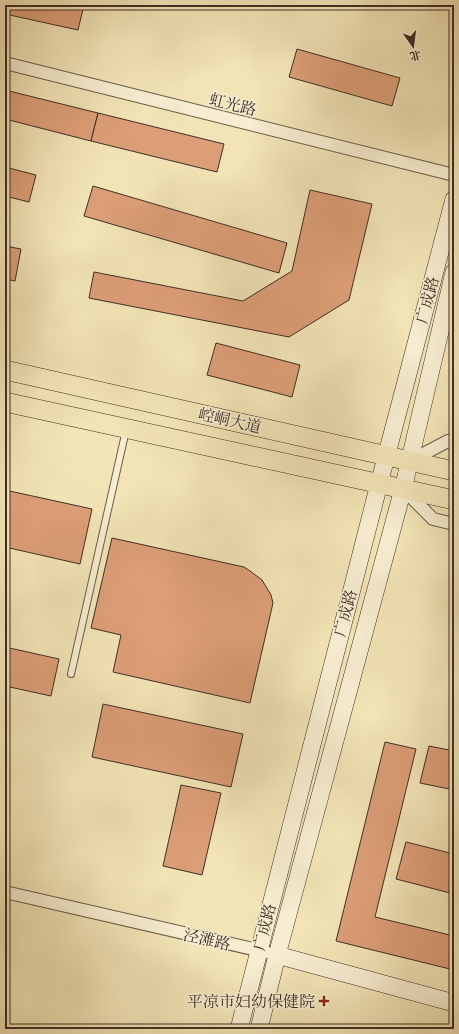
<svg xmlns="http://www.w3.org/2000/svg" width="459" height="1034" viewBox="0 0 459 1034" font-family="'IM FELL Great Primer','Noto Serif SC',serif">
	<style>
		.building { fill: #dc9e77; stroke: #3e2f27 }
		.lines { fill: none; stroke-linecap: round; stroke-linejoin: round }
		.lane-casing { stroke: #6b5c4b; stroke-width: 8 }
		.street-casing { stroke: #6b5c4b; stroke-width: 14 }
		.secondary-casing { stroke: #3e2f27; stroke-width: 18 }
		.primary-casing { stroke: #3e2f27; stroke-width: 20 }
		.lane { stroke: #f7edd0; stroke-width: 6 }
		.street { stroke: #f7edd0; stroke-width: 12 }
		.secondary { stroke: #f7edd0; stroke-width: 17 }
		.primary { stroke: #f2e4b6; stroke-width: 19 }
		.poi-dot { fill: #8f2418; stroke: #f7edd0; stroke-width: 1.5 }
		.labels { text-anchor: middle; stroke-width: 3; stroke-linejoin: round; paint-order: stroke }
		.street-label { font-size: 16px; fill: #3e2f27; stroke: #f7edd0 }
		.poi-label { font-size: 16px; fill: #3e2f27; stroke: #f7edd0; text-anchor: end }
	</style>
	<rect width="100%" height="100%" fill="#f2e4b6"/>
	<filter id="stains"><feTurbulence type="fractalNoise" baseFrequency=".005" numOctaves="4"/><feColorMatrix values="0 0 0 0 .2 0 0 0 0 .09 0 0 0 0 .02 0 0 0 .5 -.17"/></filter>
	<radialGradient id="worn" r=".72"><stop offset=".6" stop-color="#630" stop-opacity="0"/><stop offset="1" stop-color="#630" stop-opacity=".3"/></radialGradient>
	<g class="building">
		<polygon points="5,5 84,5 78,30 5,14"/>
		<polygon points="297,49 400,78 392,106 289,77"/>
		<polygon points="5,90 98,113 91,141 5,119"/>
		<polygon points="98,113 224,144 217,172 91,141"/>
		<polygon points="5,167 36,175 29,202 5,196"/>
		<polygon points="93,186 287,243 279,273 84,216"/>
		<polygon points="310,190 372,204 349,300 289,337 89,298 94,272 243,301 292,271"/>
		<polygon points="5,246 21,249 15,281 5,279"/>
		<polygon points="216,343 300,365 292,397 207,375"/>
		<polygon points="5,490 92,509 80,564 5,547"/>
		<polygon points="112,538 244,567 250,571 262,580 271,595 273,603 250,703 113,672 121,635 91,628"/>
		<polygon points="5,647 59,659 51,696 5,686"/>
		<polygon points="103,704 243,734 231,787 92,757"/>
		<polygon points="385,742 416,749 375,917 454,936 454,970 336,941"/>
		<polygon points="429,746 454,751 454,790 420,783"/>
		<polygon points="181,785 221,793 202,875 163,866"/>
		<polygon points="406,842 454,854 454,894 396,879"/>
	</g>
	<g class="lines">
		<defs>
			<polyline id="lane" points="71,674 126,430"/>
			<g id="street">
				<polyline points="5,63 454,175"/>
				<polyline points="410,461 448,441 454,442"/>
				<polyline points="404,490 433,519 454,524"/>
				<polyline points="5,892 266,952"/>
			</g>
			<g id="secondary">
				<polyline points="277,955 454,1003"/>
				<polyline points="239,1029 379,484 454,199"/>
				<polyline points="259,1029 277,955 403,489 454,272"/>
			</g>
			<g id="primary">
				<polyline points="5,370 454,471"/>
				<polyline points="5,402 454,500"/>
			</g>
		</defs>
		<use href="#lane" class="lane-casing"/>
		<use href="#street" class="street-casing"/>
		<use href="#secondary" class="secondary-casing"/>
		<use href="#primary" class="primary-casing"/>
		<use href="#lane" class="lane"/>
		<use href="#street" class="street"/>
		<use href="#secondary" class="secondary"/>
		<use href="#primary" class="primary"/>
	</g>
	<path class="poi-dot" d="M322 995h4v4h4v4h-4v4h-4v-4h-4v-4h4z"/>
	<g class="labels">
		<g class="street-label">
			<text transform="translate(233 104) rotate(14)" y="6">虹光路</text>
			<text transform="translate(427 300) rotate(-75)" y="6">广成路</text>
			<text transform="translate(230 420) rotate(13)" y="6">崆峒大道</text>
			<text transform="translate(345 613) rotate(-75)" y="6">广成路</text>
			<text transform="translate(264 927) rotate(-76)" y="6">广成路</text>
			<text transform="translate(207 939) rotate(13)" y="6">泾滩路</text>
		</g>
		<g class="poi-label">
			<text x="315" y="1007">平凉市妇幼保健院</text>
		</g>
	</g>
	<rect width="459" height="1034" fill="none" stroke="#f2e4b6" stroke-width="20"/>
	<rect x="6" y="6" width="447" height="1022" fill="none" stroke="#3e2f27" stroke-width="2"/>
	<rect x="10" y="10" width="439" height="1014" fill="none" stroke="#3e2f27"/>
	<g transform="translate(413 46) rotate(166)" stroke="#f7edd0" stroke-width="3" paint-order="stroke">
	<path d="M0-3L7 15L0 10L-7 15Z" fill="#3e2f27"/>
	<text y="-6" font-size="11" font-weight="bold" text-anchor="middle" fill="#3e2f27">北</text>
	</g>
	<rect width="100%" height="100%" filter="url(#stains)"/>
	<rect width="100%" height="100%" fill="url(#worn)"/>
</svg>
